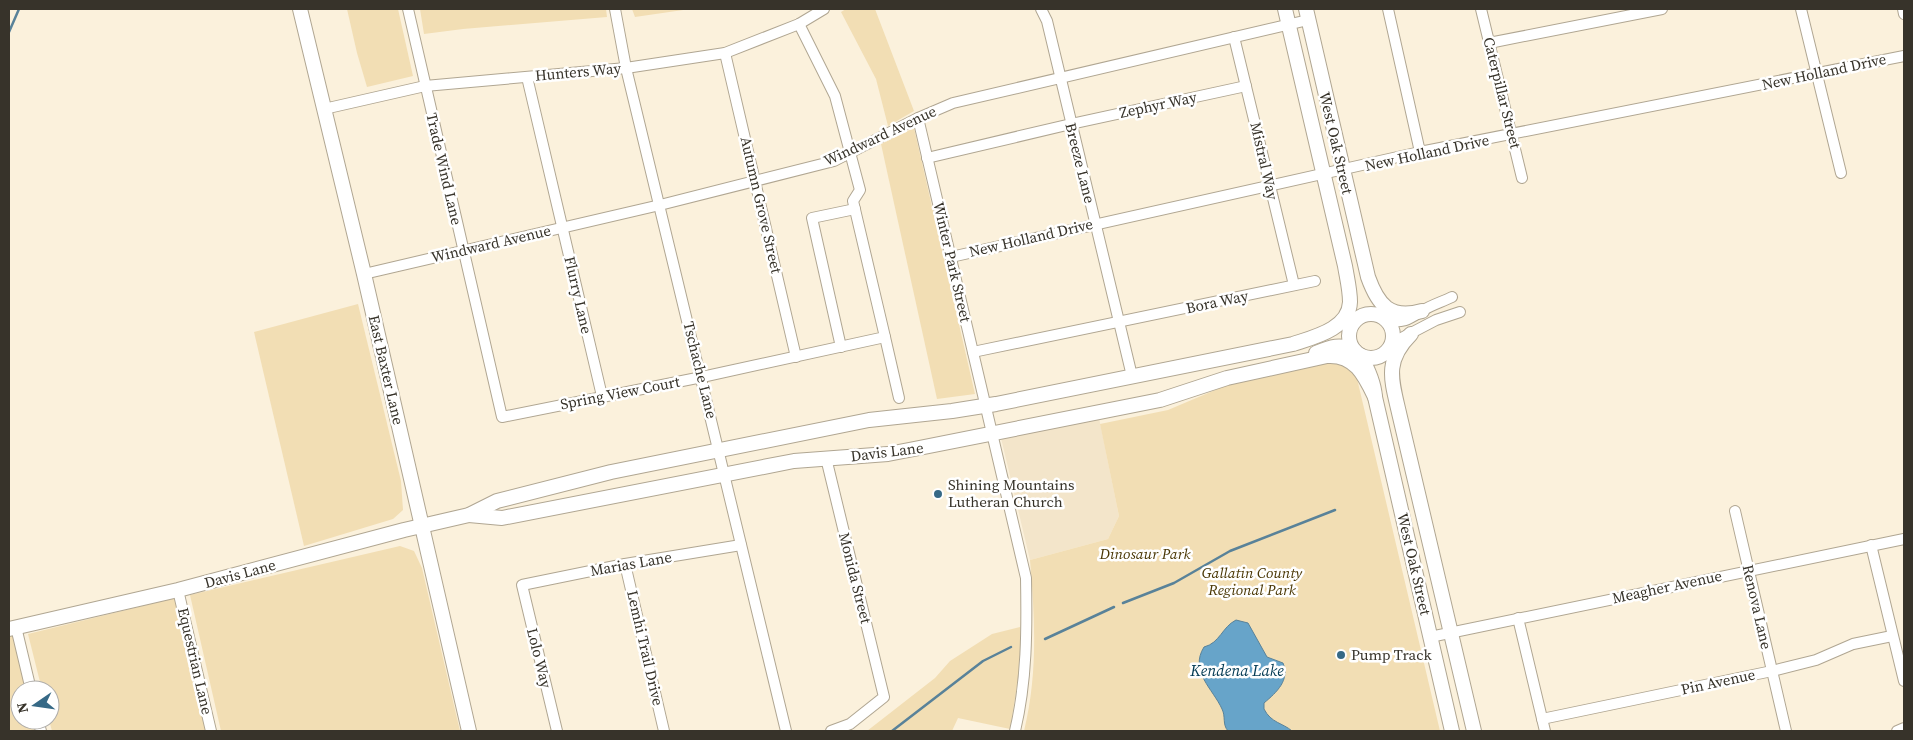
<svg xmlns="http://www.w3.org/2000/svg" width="1913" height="740" viewBox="0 0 1913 740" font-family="'Source Serif 4',serif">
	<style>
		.built { fill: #f3e5ca }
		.green { fill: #f2deb4 }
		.water { fill: #67a4c9; stroke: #598299 }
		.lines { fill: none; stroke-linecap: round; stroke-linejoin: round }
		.stream { stroke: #598299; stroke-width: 2.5 }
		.street-casing { stroke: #b0a692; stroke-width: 12 }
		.secondary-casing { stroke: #b0a692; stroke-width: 16 }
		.street { stroke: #fff; stroke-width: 10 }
		.secondary { stroke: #fff; stroke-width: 14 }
		.poi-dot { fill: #366986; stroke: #fff; stroke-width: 2 }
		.labels { text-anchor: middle; stroke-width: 5; stroke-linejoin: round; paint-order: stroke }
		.street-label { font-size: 15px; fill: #37332a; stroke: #fff }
		.poi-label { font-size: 15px; fill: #37332a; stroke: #fff; text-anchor: start }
		.park-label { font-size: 15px; font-style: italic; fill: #4a3704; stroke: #fff }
		.water-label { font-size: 16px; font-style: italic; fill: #023952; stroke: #fff }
	</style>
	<rect width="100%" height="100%" fill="#fbf1dc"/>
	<polygon class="built" points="1099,418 1119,516 1108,539 1030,560 1001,438"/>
	<g class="green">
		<polygon points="347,9 398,9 413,76 367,87 357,53"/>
		<polygon points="420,9 606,9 607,17 463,29 424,34"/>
		<polygon points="632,9 690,9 635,17"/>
		<polygon points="846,9 875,9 914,111 888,126 876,79 841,12"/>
		<polygon points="914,128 975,394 937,399 881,144"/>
		<polygon points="358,304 401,481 403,510 393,519 304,546 254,332"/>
		<path d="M1330 362 1355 370 1440 731H1024C1038 674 1035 618 1030 560L1108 539 1119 516 1100 424 1168 410 1227 385Z"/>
		<polygon points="400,546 414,551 422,568 460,731 221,731 190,595"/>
		<polygon points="175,598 207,731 52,731 49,720 50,690 42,690 28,634"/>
		<polygon points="1020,627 1021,661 1010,729 958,718 952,731 867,731 935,678 950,661 992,634"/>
		<polygon points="13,632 27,690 20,690 20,720 34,720 37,731 9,731 9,633"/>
	</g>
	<path class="water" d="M1236 620 1248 623 1267 657 1283 663C1290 680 1277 692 1264 703V709C1271 723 1283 723 1292 731H1228C1222 724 1226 717 1222 709 1213 689 1189 671 1204 647 1220 643 1222 627 1236 620Z"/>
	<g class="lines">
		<g class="stream">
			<polyline points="9,32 19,9"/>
			<polyline points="1123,603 1174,583 1230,551 1335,510"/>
			<polyline points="1045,639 1114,607"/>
			<polyline points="892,731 983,661 1011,647"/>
		</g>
		<defs>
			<g id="street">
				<polyline points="408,9 502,417 702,377 885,337 853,201 860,190 835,96 799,24"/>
				<polyline points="615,9 626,68 786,731"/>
				<polyline points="1041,9 1047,21 1132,376"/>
				<polyline points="1388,9 1420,152"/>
				<polyline points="1481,9 1522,178"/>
				<polyline points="1801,9 1841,173"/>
				<polyline points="1903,9 1904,14"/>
				<polyline points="1234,37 1294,285"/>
				<polyline points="1489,43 1662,9"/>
				<polyline points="725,53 796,357"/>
				<polyline points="527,77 602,396"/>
				<polyline points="324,109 425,86 626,68 725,53 799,24 824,9"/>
				<path d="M918 118 1026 578C1027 630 1027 680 1015 731"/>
				<polyline points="927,158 1071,124 1246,86"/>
				<polyline points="951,257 1420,152 1904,56"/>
				<polyline points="364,274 660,205 834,161 918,118 953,103 1308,20"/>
				<path d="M1388 321C1405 323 1409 319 1422 311 1431 305 1442 302 1452 297"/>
				<polyline points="885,337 899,398"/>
				<polyline points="1392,343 1436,320 1460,312"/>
				<polyline points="841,347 812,218 855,209"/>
				<polyline points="973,352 1315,281"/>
				<polyline points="826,458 884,697 850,724 831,731"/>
				<polyline points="1735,511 1786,731"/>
				<polyline points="1871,545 1904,681"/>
				<polyline points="625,564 664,731"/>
				<polyline points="178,590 211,731"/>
				<polyline points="1518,618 1545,731"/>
				<polyline points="16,627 31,690"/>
				<polyline points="1430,637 1904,539"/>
				<polyline points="1542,719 1772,671 1816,660 1853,644 1892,636"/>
				<polyline points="38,720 41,731"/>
				<polyline points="557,731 522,585 625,564 741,545"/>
				<polyline points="1897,731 1904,728"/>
			</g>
			<g id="secondary">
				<polyline points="300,9 364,274 469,731"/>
				<path d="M1306 9 1368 277C1378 305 1390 320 1422 311"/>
				<circle cx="1371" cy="336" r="22"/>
				<path d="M1411 334C1383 362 1392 381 1400 417L1474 731"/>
				<path d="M1316 353C1330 347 1341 343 1355 351"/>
				<path d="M1360 355C1368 369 1374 382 1375 397L1452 731"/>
				<path d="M469 515 502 518 794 461 888 454 914 449 1160 400 1227 378 1327 356C1355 354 1365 376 1375 397"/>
				<path d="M9 629 178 590 404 530 469 515 497 501 611 472 869 420 952 411 996 404 1293 344C1314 337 1349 329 1350 302 1350 290 1347 278 1345 266L1285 9"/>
			</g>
		</defs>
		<use href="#street" class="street-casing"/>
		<use href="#secondary" class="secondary-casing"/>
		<use href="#street" class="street"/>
		<use href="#secondary" class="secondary"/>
	</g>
	<g class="poi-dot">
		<circle cx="938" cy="494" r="5"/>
		<circle cx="1341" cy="655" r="5"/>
	</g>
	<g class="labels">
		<g class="street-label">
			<text transform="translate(578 72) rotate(-5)" y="5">Hunters Way</text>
			<text transform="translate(1824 72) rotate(-12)" y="5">New Holland Drive</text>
			<text transform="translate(1502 93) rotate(76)" y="5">Caterpillar Street</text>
			<text transform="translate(1158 105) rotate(-12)" y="5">Zephyr Way</text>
			<text transform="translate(880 136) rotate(-25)" y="5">Windward Avenue</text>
			<text transform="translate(1336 143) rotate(77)" y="5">West Oak Street</text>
			<text transform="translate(1427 153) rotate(-12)" y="5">New Holland Drive</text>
			<text transform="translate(1264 161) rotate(77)" y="5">Mistral Way</text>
			<text transform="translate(1080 163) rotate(76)" y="5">Breeze Lane</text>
			<text transform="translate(444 169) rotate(77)" y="5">Trade Wind Lane</text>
			<text transform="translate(761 205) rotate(77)" y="5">Autumn Grove Street</text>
			<text transform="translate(1031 238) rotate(-13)" y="5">New Holland Drive</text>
			<text transform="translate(491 244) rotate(-13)" y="5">Windward Avenue</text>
			<text transform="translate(952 262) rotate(77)" y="5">Winter Park Street</text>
			<text transform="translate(578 295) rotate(77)" y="5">Flurry Lane</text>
			<text transform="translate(1217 302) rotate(-12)" y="5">Bora Way</text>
			<text transform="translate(386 370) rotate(77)" y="5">East Baxter Lane</text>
			<text transform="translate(700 370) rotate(76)" y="5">Tschache Lane</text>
			<text transform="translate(620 393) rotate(-11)" y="5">Spring View Court</text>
			<text transform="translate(887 452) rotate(-7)" y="5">Davis Lane</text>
			<text transform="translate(631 564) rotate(-10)" y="5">Marias Lane</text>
			<text transform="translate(1414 564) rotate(77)" y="5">West Oak Street</text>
			<text transform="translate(240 574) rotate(-15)" y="5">Davis Lane</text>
			<text transform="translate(855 578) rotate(76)" y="5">Monida Street</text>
			<text transform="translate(1667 587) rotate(-12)" y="5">Meagher Avenue</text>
			<text transform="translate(1757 607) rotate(77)" y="5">Renova Lane</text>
			<text transform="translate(645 648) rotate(77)" y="5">Lemhi Trail Drive</text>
			<text transform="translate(539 658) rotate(76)" y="5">Lolo Way</text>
			<text transform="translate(195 661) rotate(77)" y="5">Equestrian Lane</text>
			<text transform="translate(1718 682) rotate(-12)" y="5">Pin Avenue</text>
		</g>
		<g class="poi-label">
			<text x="948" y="490">Shining Mountains<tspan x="948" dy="17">Lutheran Church</tspan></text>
			<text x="1351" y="660">Pump Track</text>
		</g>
		<g class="park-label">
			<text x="1145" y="559">Dinosaur Park</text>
			<text x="1252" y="578">Gallatin County<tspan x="1252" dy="17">Regional Park</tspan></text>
		</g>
		<g class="water-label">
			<text x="1237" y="676">Kendena Lake</text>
		</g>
	</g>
	<rect width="1913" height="740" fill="none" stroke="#37332a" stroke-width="20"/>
	<g transform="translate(35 705) rotate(257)"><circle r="24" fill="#ffffff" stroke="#afadaa"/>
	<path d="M0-4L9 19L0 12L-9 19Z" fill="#366986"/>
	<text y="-8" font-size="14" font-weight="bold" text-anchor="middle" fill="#37332a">N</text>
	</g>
</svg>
